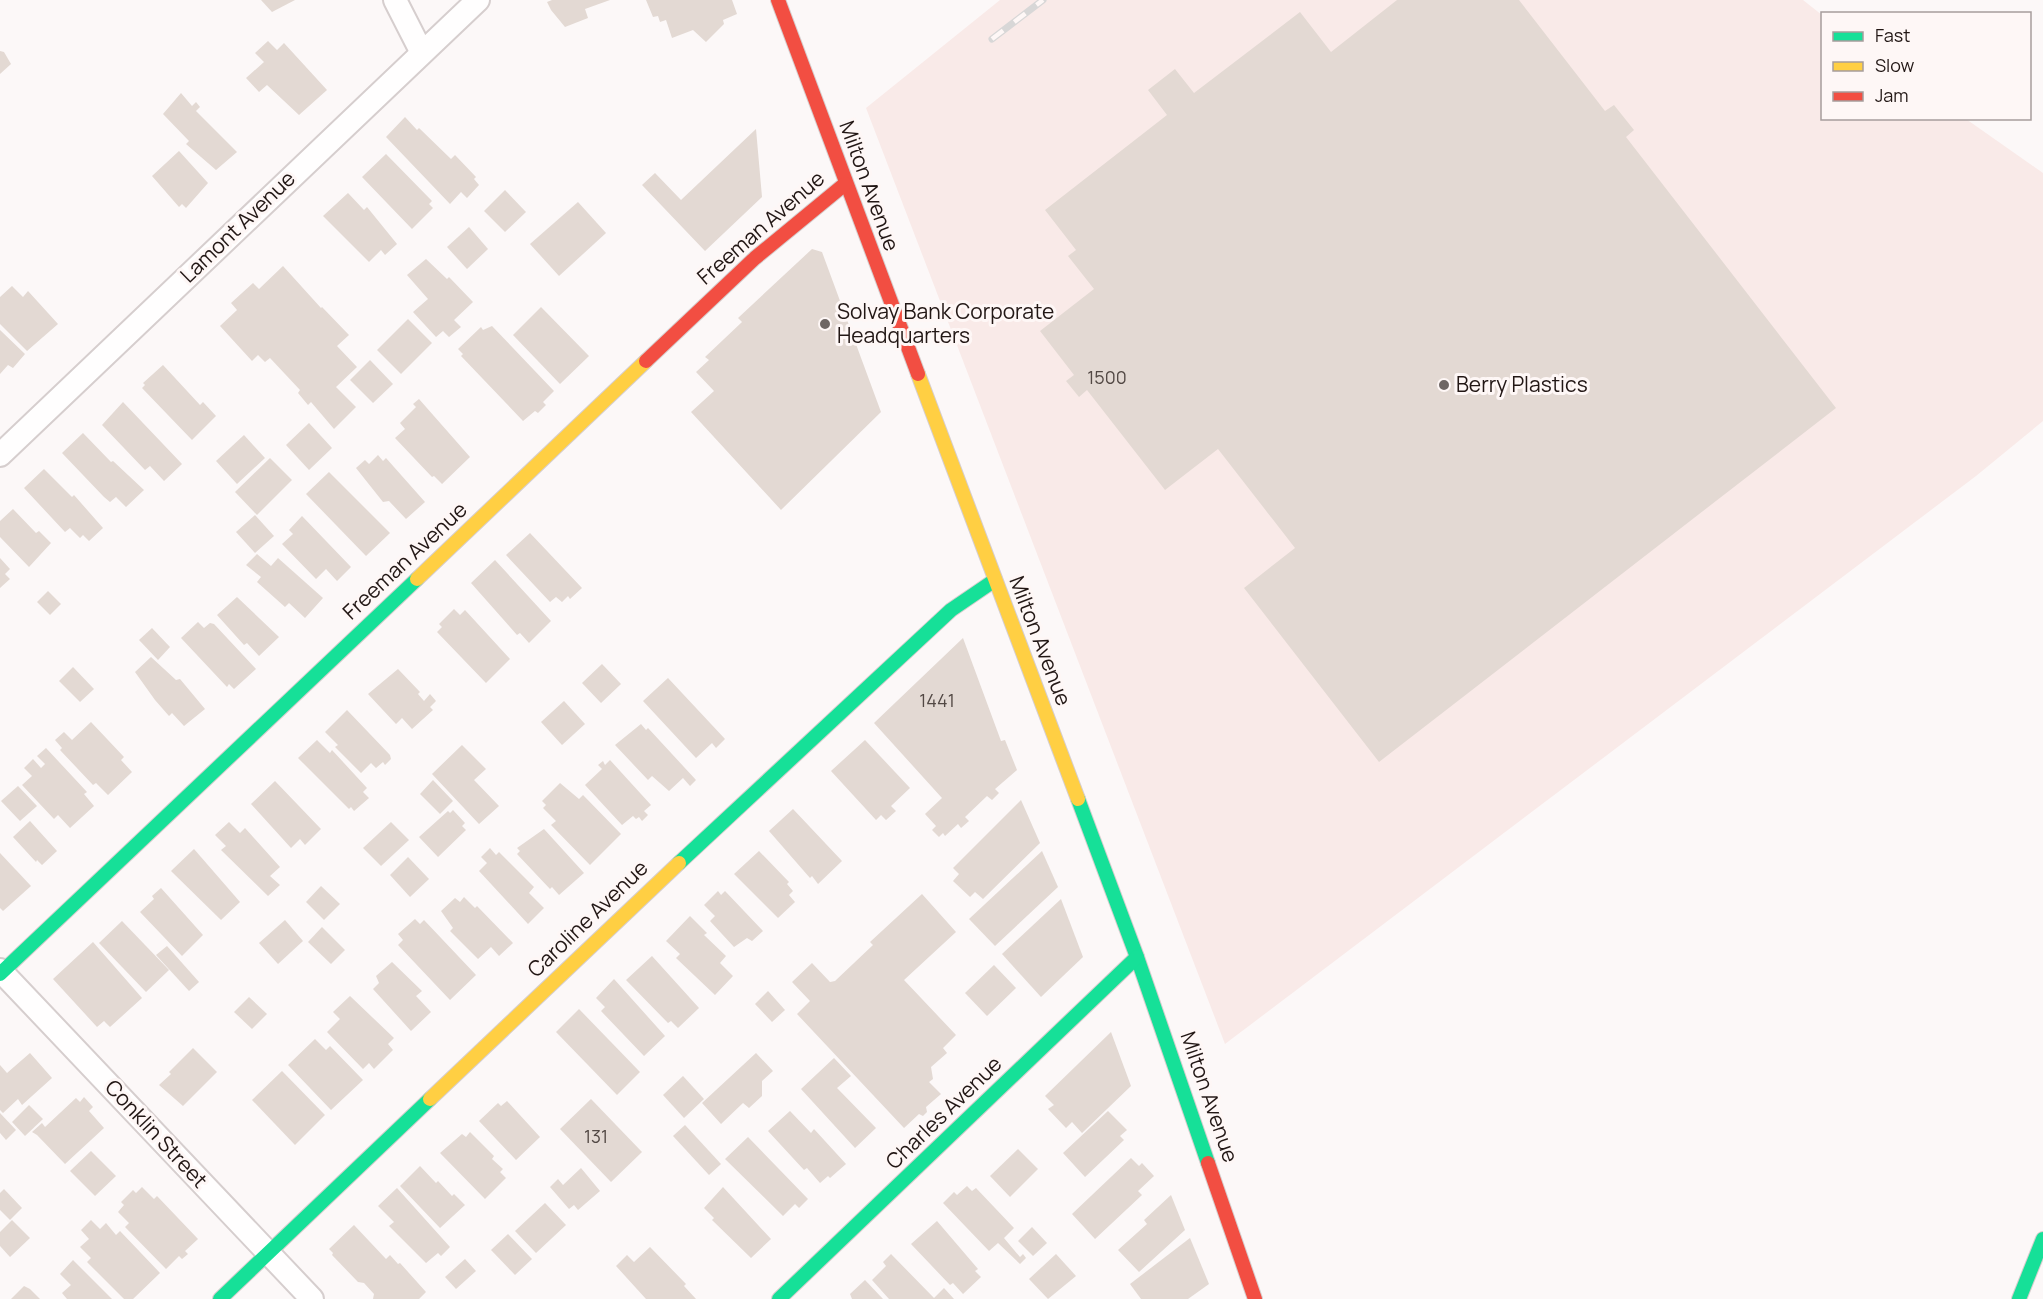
<svg xmlns="http://www.w3.org/2000/svg" width="2043" height="1299" viewBox="0 0 2043 1299" font-family="Manrope,sans-serif">
	<style>
		.built { fill: #f9eae8 }
		.building { fill: #e3d9d3 }
		.lines { fill: none; stroke-linecap: round; stroke-linejoin: round }
		.street-casing { stroke: #d6cece; stroke-width: 26 }
		.fast-casing { stroke: #d6cece; stroke-width: 16 }
		.slow-casing { stroke: #d6cece; stroke-width: 16 }
		.jam-casing { stroke: #d6cece; stroke-width: 16 }
		.street { stroke: #fffefe; stroke-width: 22 }
		.fast { stroke: #16e098; stroke-width: 14 }
		.slow { stroke: #ffcf43; stroke-width: 14 }
		.jam { stroke: #f24e42; stroke-width: 14 }
		.rail-casing { stroke: #d8d7d7; stroke-width: 7 }
		.rail { stroke: #fef7f6; stroke-width: 4.5; stroke-dasharray: 14; stroke-linecap: butt }
		.poi-dot { fill: #6e6664; stroke: #fef7f6; stroke-width: 2 }
		.labels { text-anchor: middle; stroke-width: 6; stroke-linejoin: round; paint-order: stroke }
		.number-label { font-size: 18px; fill: #524844 }
		.street-label { font-size: 21px; fill: #221715; stroke: #fef7f6 }
		.poi-label { font-size: 21px; fill: #221715; stroke: #fef7f6; text-anchor: start }
	</style>
	<rect width="100%" height="100%" fill="#fcf8f8"/>
	<polygon class="built" points="1000,0 1803,0 1822,15 1822,118 1966,119 2043,173 2043,421 1976,476 1225,1044 866,108"/>
	<g class="building">
		<polygon points="261,0 295,0 272,12"/>
		<polygon points="552,0 610,0 585,9 588,18 565,27 551,10 547,2"/>
		<polygon points="646,0 732,0 737,14 723,20 724,24 706,42 693,30 672,38 666,20 660,22 658,16 653,17"/>
		<polygon points="1397,0 1519,0 1605,111 1614,105 1634,130 1626,137 1836,408 1379,762 1244,588 1295,548 1218,449 1165,490 1087,390 1079,397 1066,381 1074,375 1040,331 1094,289 1068,256 1076,250 1045,210 1167,115 1148,90 1175,69 1194,93 1300,12 1331,52"/>
		<polygon points="268,41 277,50 284,43 327,90 299,115 267,85 259,92 246,78 264,62 255,53"/>
		<polygon points="0,51 4,52 11,64 0,74"/>
		<polygon points="181,93 192,106 196,102 200,107 196,111 237,152 216,170 186,144 189,141 163,114"/>
		<polygon points="405,117 417,130 419,128 451,159 455,155 476,177 474,179 479,185 467,198 461,192 450,204 386,137"/>
		<polygon points="756,129 762,197 705,251 642,185 655,173 681,200"/>
		<polygon points="179,151 208,183 186,208 182,204 179,207 152,176"/>
		<polygon points="386,154 432,201 429,204 433,208 412,229 362,177"/>
		<polygon points="505,190 526,212 505,232 484,211"/>
		<polygon points="348,193 364,210 367,207 397,244 385,255 381,250 369,262 323,216"/>
		<polygon points="578,202 606,233 559,276 530,244"/>
		<polygon points="469,227 488,249 467,269 447,247"/>
		<polygon points="812,249 822,252 881,412 781,510 691,412 714,391 696,372 709,360 705,357 742,322 738,318"/>
		<polygon points="426,259 447,279 449,277 473,302 454,320 461,327 449,337 443,331 436,337 413,312 428,299 407,275"/>
		<polygon points="283,266 321,308 322,307 349,335 337,346 357,367 336,387 356,407 334,429 311,402 308,405 298,393 300,390 270,358 265,362 258,355 252,361 220,326 237,310 231,303 253,283 259,289"/>
		<polygon points="12,286 23,297 28,291 58,324 27,351 0,324 0,297"/>
		<polygon points="541,307 589,356 560,384 513,335"/>
		<polygon points="408,319 432,343 401,374 377,350"/>
		<polygon points="492,326 554,391 543,402 546,405 538,413 535,411 523,421 461,356 463,354 458,349 481,327 483,330"/>
		<polygon points="0,330 25,354 13,368 8,365 0,374"/>
		<polygon points="370,360 393,384 373,403 350,380"/>
		<polygon points="163,365 200,405 203,402 216,416 192,440 142,388 145,385 143,383"/>
		<polygon points="419,399 470,457 442,484 434,476 432,477 395,438 405,429 400,423 416,407 413,404"/>
		<polygon points="123,402 182,464 164,481 150,466 145,470 102,425"/>
		<polygon points="309,423 332,448 309,470 286,445"/>
		<polygon points="83,433 111,462 113,461 144,490 126,507 116,497 110,502 104,497 62,453"/>
		<polygon points="244,435 265,458 237,484 216,461"/>
		<polygon points="378,455 383,461 386,458 425,502 406,519 389,501 383,502 356,468 365,460 369,464"/>
		<polygon points="270,458 292,480 257,515 235,492"/>
		<polygon points="44,469 72,497 74,495 103,528 89,541 83,535 80,538 70,528 65,532 24,488"/>
		<polygon points="329,472 390,533 366,556 306,494"/>
		<polygon points="13,509 36,533 39,531 51,543 29,567 0,537 0,521"/>
		<polygon points="255,515 274,536 255,553 236,532"/>
		<polygon points="302,516 351,567 337,581 326,569 316,579 282,544 293,534 289,530"/>
		<polygon points="530,533 582,588 570,599 568,596 562,602 556,597 550,602 506,555"/>
		<polygon points="257,554 271,566 278,558 323,598 305,618 289,603 285,607 257,582 261,577 246,565"/>
		<polygon points="0,558 10,569 5,574 10,579 0,588"/>
		<polygon points="495,560 551,621 529,643 520,633 517,635 471,583"/>
		<polygon points="48,591 61,604 50,615 37,602"/>
		<polygon points="237,597 279,637 259,656 247,643 244,645 217,615"/>
		<polygon points="454,609 460,615 465,610 510,659 486,683 437,632 442,627 439,624"/>
		<polygon points="198,622 204,628 210,623 214,624 256,669 234,689 229,684 227,687 181,638"/>
		<polygon points="152,628 170,647 158,660 139,640"/>
		<polygon points="963,638 1001,741 1005,740 1017,770 995,789 999,793 992,800 987,796 965,817 969,821 961,828 958,824 945,836 943,833 939,837 932,830 936,826 925,814 942,798 874,723"/>
		<polygon points="151,657 176,680 180,679 205,709 184,726 172,713 169,716 155,700 135,672"/>
		<polygon points="602,664 621,684 601,703 582,683"/>
		<polygon points="73,667 94,689 80,702 59,681"/>
		<polygon points="398,669 420,692 418,694 424,701 430,694 436,701 430,707 433,710 412,729 402,718 396,724 368,694"/>
		<polygon points="668,678 725,739 716,748 712,743 696,758 643,701"/>
		<polygon points="564,701 585,724 562,745 541,722"/>
		<polygon points="347,710 390,755 391,759 385,765 383,762 376,768 371,763 361,773 335,747 338,745 325,732"/>
		<polygon points="91,722 124,757 121,760 132,772 108,795 96,783 93,785 60,750 62,748 55,740 64,732 72,740"/>
		<polygon points="641,724 646,730 648,728 696,780 690,786 683,778 669,791 652,776 648,780 615,745"/>
		<polygon points="317,740 330,753 332,750 367,788 363,792 369,798 354,811 351,807 349,809 298,758"/>
		<polygon points="865,740 910,788 891,806 896,811 886,820 881,815 876,820 831,771"/>
		<polygon points="462,745 486,769 474,780 499,806 479,824 432,774"/>
		<polygon points="46,748 87,792 84,794 94,806 70,828 58,815 54,819 22,785 32,776 24,768 33,759 41,768 45,764 37,756"/>
		<polygon points="610,760 651,805 644,811 648,815 642,821 639,817 636,819 633,816 622,825 585,785 602,769 598,765 603,761 605,765"/>
		<polygon points="433,780 453,801 440,814 420,794"/>
		<polygon points="275,781 321,829 305,845 300,839 291,848 251,804"/>
		<polygon points="560,783 579,799 583,795 621,834 590,865 551,825 556,821 543,808 546,805 542,801"/>
		<polygon points="18,786 37,806 20,821 1,801"/>
		<polygon points="1021,800 1040,843 983,899 975,892 970,897 953,881 959,874 953,868"/>
		<polygon points="793,809 842,861 818,884 812,876 810,878 769,831"/>
		<polygon points="453,810 465,823 462,826 466,830 438,857 419,837 448,811 450,813"/>
		<polygon points="30,821 57,851 42,865 37,860 36,862 13,837"/>
		<polygon points="229,822 240,833 245,828 280,867 270,876 280,885 268,896 221,850 226,846 215,835"/>
		<polygon points="391,822 409,840 381,866 363,848"/>
		<polygon points="544,829 584,873 559,895 552,887 550,889 517,854 520,851 517,848"/>
		<polygon points="490,848 496,855 499,852 534,887 529,893 544,908 528,924 479,871 487,863 481,857"/>
		<polygon points="194,849 240,902 221,920 171,871"/>
		<polygon points="759,851 789,882 787,884 793,891 789,895 795,902 778,918 734,874"/>
		<polygon points="1042,851 1058,887 995,946 969,919"/>
		<polygon points="0,853 31,886 3,911 0,908"/>
		<polygon points="408,857 429,879 410,897 390,875"/>
		<polygon points="321,886 340,904 324,920 306,902"/>
		<polygon points="161,888 203,935 182,956 140,912 154,899 152,896"/>
		<polygon points="718,891 721,895 725,891 763,931 752,941 747,938 734,947 710,921 715,916 704,905"/>
		<polygon points="922,894 956,932 904,980 956,1035 943,1048 947,1053 931,1067 933,1079 929,1082 941,1094 926,1107 927,1112 923,1116 919,1114 904,1128 797,1014 810,1001 792,982 812,963 830,982 835,981 873,945 870,942"/>
		<polygon points="464,897 475,908 477,906 513,943 499,956 491,947 478,959 450,931 453,928 441,911 455,898 460,902"/>
		<polygon points="1061,899 1083,957 1041,997 1002,954"/>
		<polygon points="690,916 707,933 704,935 726,956 720,963 733,976 715,995 676,958 680,954 666,941"/>
		<polygon points="415,919 420,924 424,920 476,975 450,1000 398,945 403,940 398,934"/>
		<polygon points="285,920 303,941 278,964 259,943"/>
		<polygon points="122,921 169,970 146,992 99,943"/>
		<polygon points="322,927 345,950 331,964 308,942"/>
		<polygon points="93,942 142,998 110,1027 104,1021 97,1027 53,979"/>
		<polygon points="167,946 199,982 189,991 156,955"/>
		<polygon points="652,956 699,1008 678,1028 671,1021 668,1023 626,980"/>
		<polygon points="392,962 422,991 416,996 431,1012 411,1031 373,989 379,983 376,976"/>
		<polygon points="994,965 1016,988 987,1016 965,993"/>
		<polygon points="614,979 665,1036 644,1056 601,1011 605,1007 596,998"/>
		<polygon points="768,991 785,1010 772,1022 755,1004"/>
		<polygon points="350,996 394,1038 388,1044 393,1050 374,1069 369,1063 363,1069 327,1032 340,1019 333,1012"/>
		<polygon points="249,997 267,1014 252,1029 234,1012"/>
		<polygon points="579,1009 640,1072 617,1095 556,1032"/>
		<polygon points="1111,1032 1131,1086 1082,1133 1072,1122 1066,1128 1048,1109 1054,1105 1045,1096"/>
		<polygon points="315,1039 326,1050 330,1046 363,1080 331,1110 288,1065"/>
		<polygon points="193,1048 217,1072 183,1106 159,1085 171,1074 169,1072"/>
		<polygon points="30,1053 52,1078 22,1105 18,1099 3,1113 0,1110 0,1065 7,1073"/>
		<polygon points="756,1053 773,1071 762,1081 762,1096 749,1108 743,1103 721,1124 702,1103"/>
		<polygon points="834,1058 851,1076 837,1088 876,1128 855,1148 801,1089"/>
		<polygon points="282,1071 325,1115 295,1145 252,1100"/>
		<polygon points="683,1076 704,1099 684,1118 663,1095"/>
		<polygon points="84,1097 93,1107 89,1111 104,1128 65,1164 37,1135 32,1132 42,1123 45,1127 76,1098 80,1102"/>
		<polygon points="591,1099 642,1152 611,1182 560,1129"/>
		<polygon points="507,1101 540,1137 516,1160 479,1121 498,1103 501,1106"/>
		<polygon points="29,1105 43,1119 25,1136 12,1122"/>
		<polygon points="790,1111 811,1133 814,1129 846,1164 830,1178 828,1176 820,1183 807,1168 804,1170 768,1131"/>
		<polygon points="1108,1111 1127,1130 1120,1136 1124,1140 1085,1177 1063,1153"/>
		<polygon points="0,1113 16,1130 6,1140 0,1133"/>
		<polygon points="685,1125 721,1164 709,1175 673,1136"/>
		<polygon points="470,1132 494,1156 492,1159 503,1169 500,1172 506,1178 485,1199 440,1153 462,1134 466,1137"/>
		<polygon points="748,1137 808,1199 799,1208 795,1204 783,1216 725,1159"/>
		<polygon points="1018,1149 1038,1169 1010,1197 990,1176"/>
		<polygon points="91,1151 116,1176 95,1196 70,1171"/>
		<polygon points="1131,1158 1139,1166 1142,1163 1154,1176 1138,1191 1142,1195 1095,1239 1072,1214"/>
		<polygon points="420,1166 436,1183 438,1181 452,1196 454,1194 465,1205 440,1228 400,1186"/>
		<polygon points="581,1168 600,1191 578,1210 574,1205 569,1209 550,1187 558,1179 563,1185"/>
		<polygon points="967,1186 972,1191 976,1188 1014,1228 1004,1238 1020,1257 1023,1254 1026,1258 1020,1264 998,1243 989,1251 943,1203 954,1192 957,1195"/>
		<polygon points="142,1187 154,1199 157,1196 198,1239 185,1251 188,1254 182,1259 179,1256 166,1269 125,1227 129,1223 118,1212 124,1205 121,1202 133,1190 136,1193"/>
		<polygon points="723,1187 771,1239 751,1258 712,1220 714,1218 704,1208"/>
		<polygon points="397,1188 450,1247 441,1256 438,1253 426,1263 389,1226 394,1222 378,1206"/>
		<polygon points="4,1189 22,1208 10,1220 0,1210 0,1193"/>
		<polygon points="1171,1195 1185,1230 1139,1272 1118,1250 1147,1224 1144,1220"/>
		<polygon points="545,1203 566,1225 536,1253 515,1231"/>
		<polygon points="12,1220 30,1238 10,1257 0,1246 0,1232"/>
		<polygon points="91,1220 100,1229 106,1223 116,1235 120,1231 160,1273 133,1299 124,1299 87,1262 91,1258 80,1247 89,1239 81,1230"/>
		<polygon points="937,1221 978,1269 975,1271 981,1277 963,1294 953,1283 950,1285 911,1244"/>
		<polygon points="354,1225 386,1259 390,1255 398,1264 400,1263 426,1292 419,1299 373,1299 374,1294 364,1283 358,1282 332,1255 333,1253 329,1249"/>
		<polygon points="1032,1227 1047,1243 1033,1256 1018,1241"/>
		<polygon points="508,1234 532,1259 515,1275 491,1250"/>
		<polygon points="1190,1238 1209,1284 1188,1299 1141,1299 1130,1284"/>
		<polygon points="650,1247 686,1284 684,1286 696,1299 646,1299 616,1266 627,1255 634,1262"/>
		<polygon points="891,1254 934,1298 944,1288 954,1299 889,1299 872,1280 886,1266 883,1262"/>
		<polygon points="1056,1254 1076,1276 1048,1299 1029,1279"/>
		<polygon points="465,1259 476,1271 456,1289 445,1277"/>
		<polygon points="73,1260 112,1299 67,1299 62,1293 71,1285 60,1274"/>
		<polygon points="865,1280 883,1299 852,1299 850,1294"/>
		<polygon points="24,1286 30,1289 40,1299 11,1299"/>
	</g>
	<g class="lines">
		<defs>
			<g id="street">
				<polyline points="395,0 421,51"/>
				<polyline points="0,455 478,0"/>
				<polyline points="0,970 312,1299"/>
			</g>
			<g id="fast">
				<polyline points="1078,799 1137,957 1208,1163"/>
				<polyline points="679,863 951,610 995,580"/>
				<polyline points="0,974 417,579"/>
				<polyline points="220,1299 430,1099"/>
				<polyline points="779,1299 1137,957"/>
				<polyline points="2019,1299 2043,1239"/>
			</g>
			<g id="slow">
				<polyline points="918,374 1078,799"/>
				<polyline points="417,579 646,361"/>
				<polyline points="430,1099 679,863"/>
			</g>
			<g id="jam">
				<polyline points="778,0 918,374"/>
				<polyline points="646,361 755,258 845,184"/>
				<polyline points="1208,1163 1255,1299"/>
			</g>
		</defs>
		<use href="#street" class="street-casing"/>
		<use href="#fast" class="fast-casing"/>
		<use href="#slow" class="slow-casing"/>
		<use href="#jam" class="jam-casing"/>
		<use href="#street" class="street"/>
		<use href="#fast" class="fast"/>
		<use href="#slow" class="slow"/>
		<use href="#jam" class="jam"/>
		<defs>
			<polyline id="rail" points="992,39 1043,0"/>
		</defs>
		<use href="#rail" class="rail-casing"/>
		<use href="#rail" class="rail"/>
	</g>
	<g class="poi-dot">
		<circle cx="825" cy="324" r="6"/>
		<circle cx="1444" cy="385" r="6"/>
	</g>
	<g class="labels">
		<g class="number-label">
			<text x="1107" y="384">1500</text>
			<text x="937" y="707">1441</text>
			<text x="596" y="1143">131</text>
		</g>
		<g class="street-label">
			<text transform="translate(869 186) rotate(70)" y="7">Milton Avenue</text>
			<text transform="translate(238 227) rotate(-44)" y="7">Lamont Avenue</text>
			<text transform="translate(761 228) rotate(-41)" y="7">Freeman Avenue</text>
			<text transform="translate(405 561) rotate(-43)" y="7">Freeman Avenue</text>
			<text transform="translate(1040 641) rotate(69)" y="7">Milton Avenue</text>
			<text transform="translate(588 919) rotate(-44)" y="7">Caroline Avenue</text>
			<text transform="translate(1209 1097) rotate(71)" y="7">Milton Avenue</text>
			<text transform="translate(944 1113) rotate(-44)" y="7">Charles Avenue</text>
			<text transform="translate(156 1134) rotate(47)" y="7">Conklin Street</text>
		</g>
		<g class="poi-label">
			<text x="837" y="319">Solvay Bank Corporate<tspan x="837" dy="24">Headquarters</tspan></text>
			<text x="1456" y="392">Berry Plastics</text>
		</g>
	</g>
	<rect x="1821" y="12" width="210" height="108" fill="#fef7f6" stroke="#a69d9c" stroke-width="1.5"/>
	<rect x="1833" y="32" width="30" height="9" fill="#16e098" stroke="#a69d9c" stroke-width="1.5"/>
	<text x="1875" y="42" font-size="18" fill="#221715">Fast</text>
	<rect x="1833" y="62" width="30" height="9" fill="#ffcf43" stroke="#a69d9c" stroke-width="1.5"/>
	<text x="1875" y="72" font-size="18" fill="#221715">Slow</text>
	<rect x="1833" y="92" width="30" height="9" fill="#f24e42" stroke="#a69d9c" stroke-width="1.5"/>
	<text x="1875" y="102" font-size="18" fill="#221715">Jam</text>
</svg>
